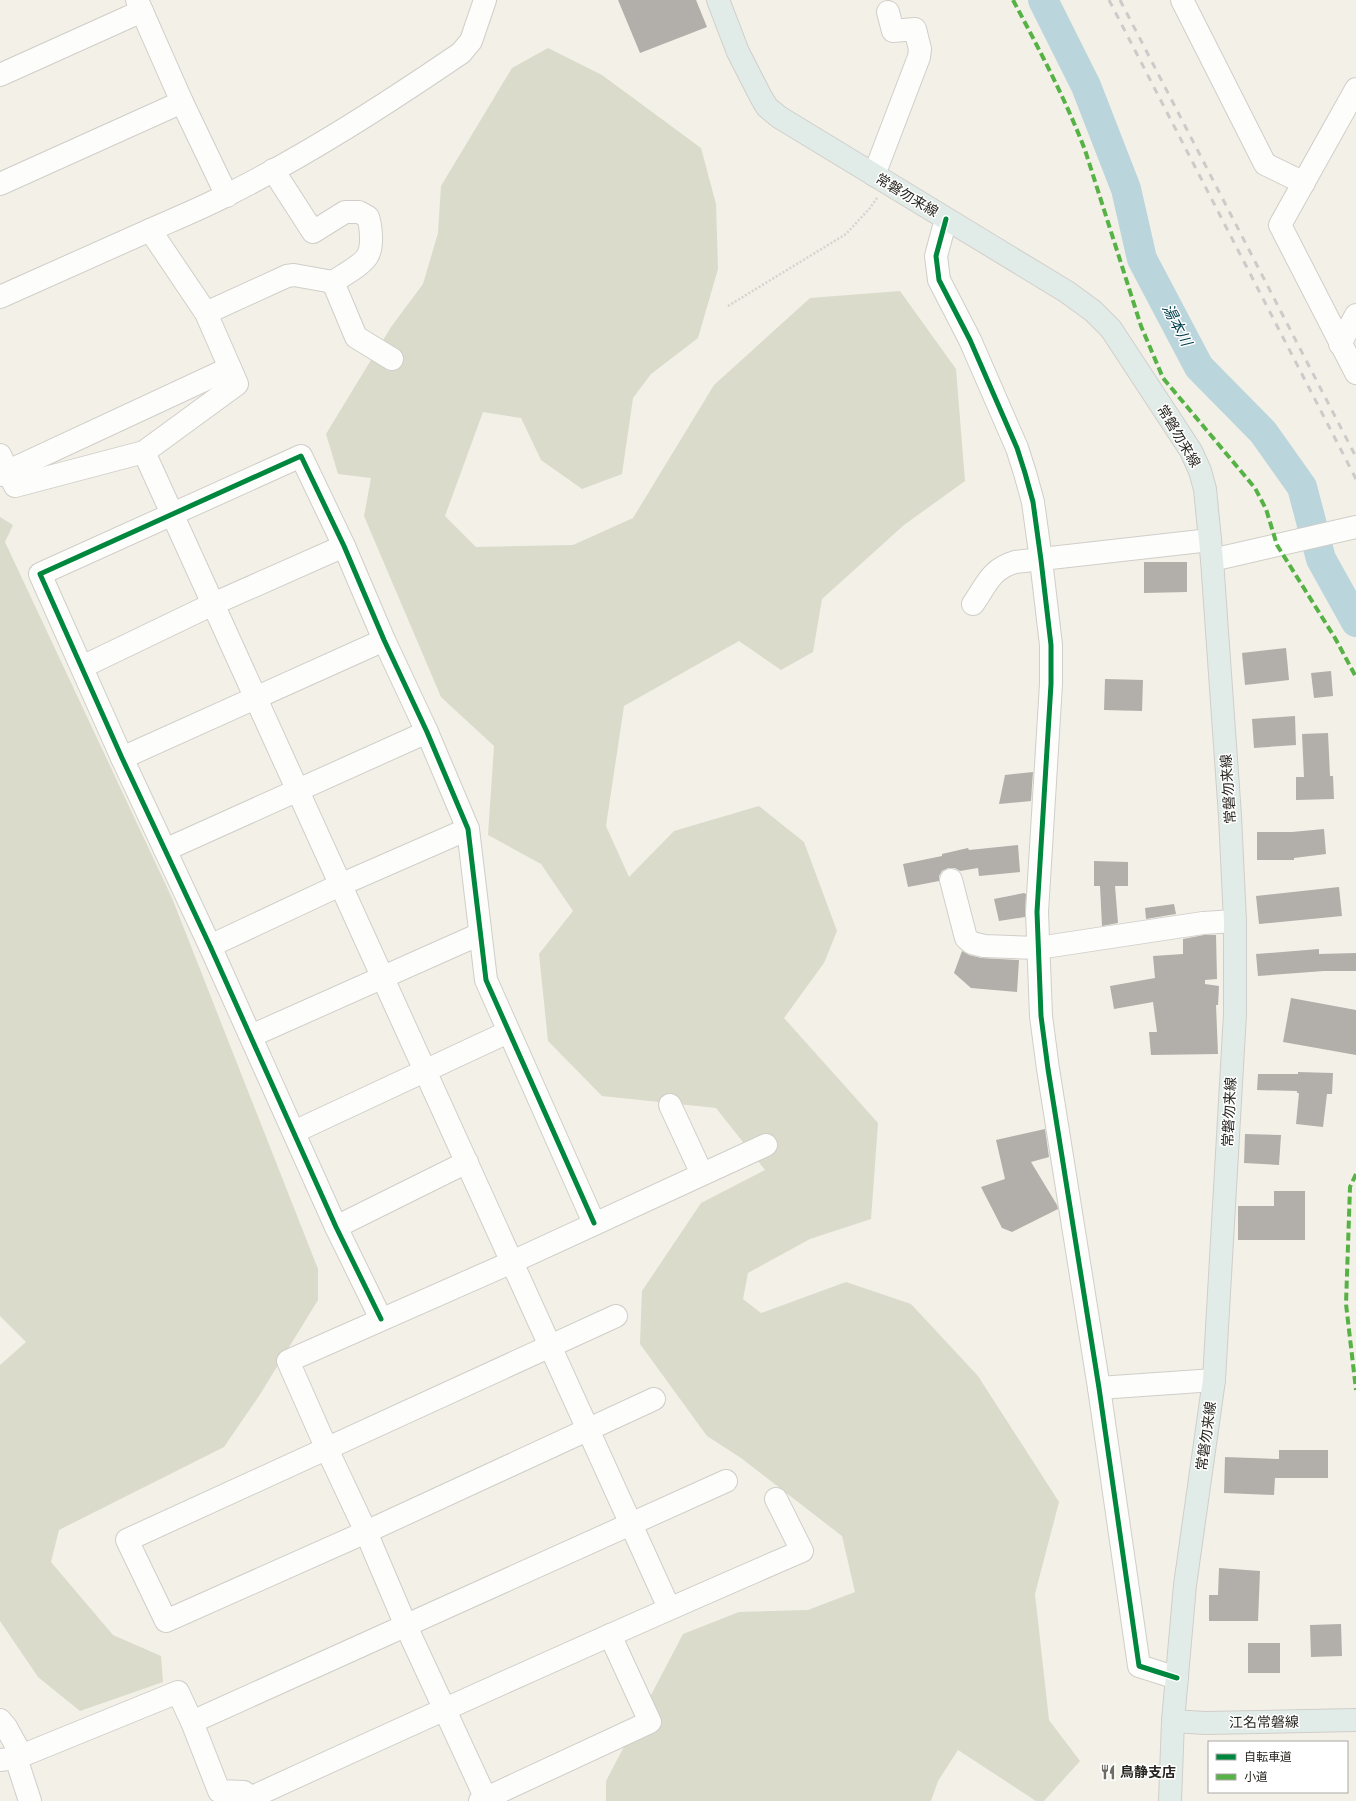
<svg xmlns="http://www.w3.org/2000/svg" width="1356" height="1801" viewBox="0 0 1356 1801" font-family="'Work Sans','Noto Sans JP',sans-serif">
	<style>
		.green { fill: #dadbcb }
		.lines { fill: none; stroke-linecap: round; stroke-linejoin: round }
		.river { stroke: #bad5dc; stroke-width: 30 }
		.building { fill: #b2aea9 }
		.minor-casing { stroke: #d0cec8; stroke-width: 24 }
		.major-casing { stroke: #d0ceca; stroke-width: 24 }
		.path { stroke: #d4d4d1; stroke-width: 2.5; stroke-dasharray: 2 2; stroke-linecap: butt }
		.minor { stroke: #fdfdfc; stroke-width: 22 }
		.major { stroke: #e1ece9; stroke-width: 22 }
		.rail { stroke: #cccbc9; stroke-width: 3; stroke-dasharray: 7 7; stroke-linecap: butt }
		.quiet { stroke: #56b245; stroke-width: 4; stroke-dasharray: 8 4; stroke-linecap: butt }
		.cycleway-casing { stroke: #fff; stroke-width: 8 }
		.cycleway { stroke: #00873e; stroke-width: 5 }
		.labels { text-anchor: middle; stroke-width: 3; stroke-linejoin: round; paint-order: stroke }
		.street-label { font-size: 14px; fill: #27251f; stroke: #fff }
		.poi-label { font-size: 14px; font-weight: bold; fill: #27251f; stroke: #fff; text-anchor: start }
		.water-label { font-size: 15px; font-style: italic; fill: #003e4c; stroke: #fff }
	</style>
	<rect width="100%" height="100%" fill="#f3f0e8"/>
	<g class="green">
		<polygon points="548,48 602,75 701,148 716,204 718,269 698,338 651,374 633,398 622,474 582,489 541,460 521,418 483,412 445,516 476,547 573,545 633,518 714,385 810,298 900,291 956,369 965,481 904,525 822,599 813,652 781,670 739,641 624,706 606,826 629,877 674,831 759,806 804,842 837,931 824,963 784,1018 878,1123 871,1219 810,1239 748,1273 743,1299 761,1313 846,1282 911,1304 978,1376 1059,1502 1035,1594 1049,1720 1080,1761 1044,1801 1036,1801 958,1750 938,1781 931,1801 606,1801 606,1781 683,1634 739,1612 808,1610 855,1592 842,1536 741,1458 707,1436 640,1344 642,1291 701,1203 765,1170 716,1108 602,1096 548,1041 539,954 573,911 541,864 488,835 494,746 441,697 364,516 371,478 338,474 326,434 391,327 423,284 438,233 441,186 512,68"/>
		<polygon points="0,517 13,525 5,542 172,898 318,1269 318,1300 259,1396 224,1447 59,1530 51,1562 113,1635 161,1656 163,1682 80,1711 38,1677 0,1621 0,1365 26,1342 0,1316"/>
	</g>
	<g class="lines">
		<polyline class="river" points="1043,0 1086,86 1126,189 1142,259 1199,367 1263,432 1302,487 1321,559 1356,622"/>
	</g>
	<g class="building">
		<polygon points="618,0 696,0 707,27 640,53"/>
		<polygon points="1144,562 1187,562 1187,592 1144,593"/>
		<polygon points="1286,648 1289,680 1245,685 1242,653"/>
		<polygon points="1331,671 1333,696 1314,698 1311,673"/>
		<polygon points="1105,679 1143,680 1142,711 1104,710"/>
		<polygon points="1295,716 1296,745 1254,748 1252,719"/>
		<polygon points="1328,733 1330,776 1333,776 1334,799 1296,800 1296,777 1304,777 1302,734"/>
		<polygon points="1033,772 1031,801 999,804 1005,775"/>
		<polygon points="1324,829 1326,854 1294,858 1294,860 1257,860 1257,832 1292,832"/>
		<polygon points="1018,845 1020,872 979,876 978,868 960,871 955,868 948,868 942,871 939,876 939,881 908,887 903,864 942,856 942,854 968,848 969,850"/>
		<polygon points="1094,861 1128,862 1128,886 1115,886 1118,923 1102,926 1100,886 1094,886"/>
		<polygon points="1339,887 1342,916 1259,924 1256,896"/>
		<polygon points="1024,893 1026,894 1025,917 999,921 994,899"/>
		<polygon points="1174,904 1176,914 1146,919 1145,908"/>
		<polygon points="1204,935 1216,935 1217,979 1205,980 1205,984 1219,986 1218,1005 1216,1005 1218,1054 1151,1055 1149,1032 1157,1032 1153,1002 1114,1009 1110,986 1155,978 1153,956 1183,954 1183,939"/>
		<polygon points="1319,949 1319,954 1356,953 1356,971 1324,971 1258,976 1256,954"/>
		<polygon points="962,951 969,955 981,958 1019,960 1017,992 971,988 954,973"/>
		<polygon points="1291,998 1356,1010 1356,1055 1283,1042"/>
		<polygon points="1298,1072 1333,1073 1332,1094 1327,1094 1323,1127 1296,1124 1299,1093 1297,1093 1297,1091 1257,1090 1258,1074 1298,1074"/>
		<polygon points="1045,1129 1049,1157 1031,1162 1057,1205 1058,1209 1012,1232 1002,1228 981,1187 1005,1179 996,1140"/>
		<polygon points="1245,1134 1281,1135 1279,1165 1244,1163"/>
		<polygon points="1274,1191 1305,1191 1305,1240 1238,1240 1238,1206 1274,1206"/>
		<polygon points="1279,1450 1328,1450 1328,1478 1275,1478 1274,1495 1224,1493 1225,1457 1279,1459"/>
		<polygon points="1219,1568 1260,1571 1258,1621 1209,1621 1209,1595 1218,1595"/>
		<polygon points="1341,1624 1342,1656 1311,1657 1310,1625"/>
		<rect x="1248" y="1643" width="32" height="30"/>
	</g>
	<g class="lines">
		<defs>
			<g id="minor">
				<polyline points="137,0 182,102 227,196"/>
				<polyline points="1182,0 1265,164 1304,183"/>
				<polyline points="0,75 142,11"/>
				<polyline points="1356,89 1280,225 1356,373"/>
				<path d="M273 170 313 232 345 212H359L368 217C371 226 373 246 368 255 364 264 342 276 333 282"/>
				<polyline points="874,175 919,57 920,49 915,29 893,31 888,12"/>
				<polyline points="0,184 182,102"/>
				<polyline points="946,219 936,256 939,280 970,340 1017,448 1025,473 1033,502 1041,560 1051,645 1051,684 1037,912 1041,1016 1048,1069 1099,1388 1139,1666 1177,1678"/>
				<path d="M150 230C175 219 202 208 227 195 309 154 386 104 461 53L471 41 485 0"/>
				<polyline points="0,297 150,230 206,313 237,384 144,452 15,486 0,455"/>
				<polyline points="206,313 287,276 294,275 333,282 356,337 392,359"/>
				<polyline points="1340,344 1356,315"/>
				<polyline points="144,452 669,1608"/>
				<polyline points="0,475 230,368"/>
				<polyline points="1212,560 1356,527"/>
				<path d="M973 604C987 584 991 569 1015 562L1210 540"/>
				<polyline points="82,667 213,604 344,546"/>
				<polyline points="122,758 384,640"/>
				<polyline points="165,850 427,732"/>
				<polyline points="951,880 966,938 972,943 984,946 1038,948 1203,923 1235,921"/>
				<polyline points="210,946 340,885 468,829"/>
				<polyline points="251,1036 480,934"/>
				<polyline points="670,1105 702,1174"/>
				<polyline points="294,1132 508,1032"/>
				<polyline points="336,1227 467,1162"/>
				<polyline points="616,1316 127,1540 166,1621 366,1532 654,1399"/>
				<polyline points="381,1319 336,1227 210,946 122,758 40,574 301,456 344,546 384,640 427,732 468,829 486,980 594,1223"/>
				<polyline points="1099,1388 1214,1380"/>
				<polyline points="0,1720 6,1727 22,1756"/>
				<polyline points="192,1722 726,1481"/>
				<polyline points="16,1758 30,1801"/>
				<polyline points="0,1760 16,1758 178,1692 192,1722 219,1791 244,1792 250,1798"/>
				<path d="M252 1801 250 1798C433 1714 617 1631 802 1551L776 1499"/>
				<polyline points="480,1801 650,1722 610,1635"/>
				<polyline points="487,1801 406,1626 366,1532 326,1447 288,1361 512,1262 766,1145"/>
			</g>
			<g id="major">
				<polyline points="718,0 738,52 761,97 767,107 779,117 1067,292 1093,311 1111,329 1191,451 1200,471 1205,489 1212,560 1230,816 1235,921 1235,1014 1214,1380 1185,1585 1173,1721 1170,1801"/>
				<polyline points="1173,1721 1205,1723 1356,1720"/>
			</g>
		</defs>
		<use href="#minor" class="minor-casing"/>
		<use href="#major" class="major-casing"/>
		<polyline class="path" points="728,306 846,234 870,208 877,198"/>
		<use href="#minor" class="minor"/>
		<use href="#major" class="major"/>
		<g class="rail">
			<polyline points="1109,0 1356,479"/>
			<polyline points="1120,0 1356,457"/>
		</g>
		<g class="quiet">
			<path d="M1013 0C1039 49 1065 98 1085 150L1141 326 1163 378 1255 488 1266 509 1277 545 1335 638 1356 677"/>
			<polyline points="1356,1174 1350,1187 1346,1304 1356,1390"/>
		</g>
		<defs>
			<g id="cycleway">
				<polyline points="946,219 936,256 939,280 970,340 1017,448 1025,473 1033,502 1041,560 1051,645 1051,684 1037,912 1041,1016 1048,1069 1099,1388 1139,1666 1177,1678"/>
				<polyline points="381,1319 336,1227 210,946 122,758 40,574 301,456 344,546 384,640 427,732 468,829 486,980 594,1223"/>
			</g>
		</defs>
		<use href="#cycleway" class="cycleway-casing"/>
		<use href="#cycleway" class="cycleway"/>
	</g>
	<defs>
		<symbol id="restaurant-bare" viewBox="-9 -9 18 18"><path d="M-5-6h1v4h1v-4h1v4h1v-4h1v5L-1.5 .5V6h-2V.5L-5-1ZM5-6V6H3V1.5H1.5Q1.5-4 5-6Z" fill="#6e6c65" stroke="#fff" stroke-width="2.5" paint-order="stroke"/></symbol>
	</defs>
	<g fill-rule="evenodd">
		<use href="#restaurant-bare" x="1097" y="1761" width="22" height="22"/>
	</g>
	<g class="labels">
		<g class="street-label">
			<text transform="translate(907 195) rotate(31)" y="5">常磐勿来線</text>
			<text transform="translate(1179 436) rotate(59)" y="5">常磐勿来線</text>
			<text transform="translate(1228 789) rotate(-94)" y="5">常磐勿来線</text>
			<text transform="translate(1229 1112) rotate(-87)" y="5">常磐勿来線</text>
			<text transform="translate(1206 1436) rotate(-82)" y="5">常磐勿来線</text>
			<text transform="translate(1264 1722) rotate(-1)" y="5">江名常磐線</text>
		</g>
		<g class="poi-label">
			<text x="1120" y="1777">鳥静支店</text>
		</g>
		<g class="water-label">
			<text transform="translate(1177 325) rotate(62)" y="5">湯本川</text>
		</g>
	</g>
	<rect x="1208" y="1741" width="140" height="52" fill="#ffffff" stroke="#a9a8a5"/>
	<rect x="1216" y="1754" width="20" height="6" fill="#00873e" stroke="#a9a8a5"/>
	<text x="1244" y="1761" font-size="12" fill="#27251f">自転車道</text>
	<rect x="1216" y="1774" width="20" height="6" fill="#56b245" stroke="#a9a8a5"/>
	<text x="1244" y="1781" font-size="12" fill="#27251f">小道</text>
</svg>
